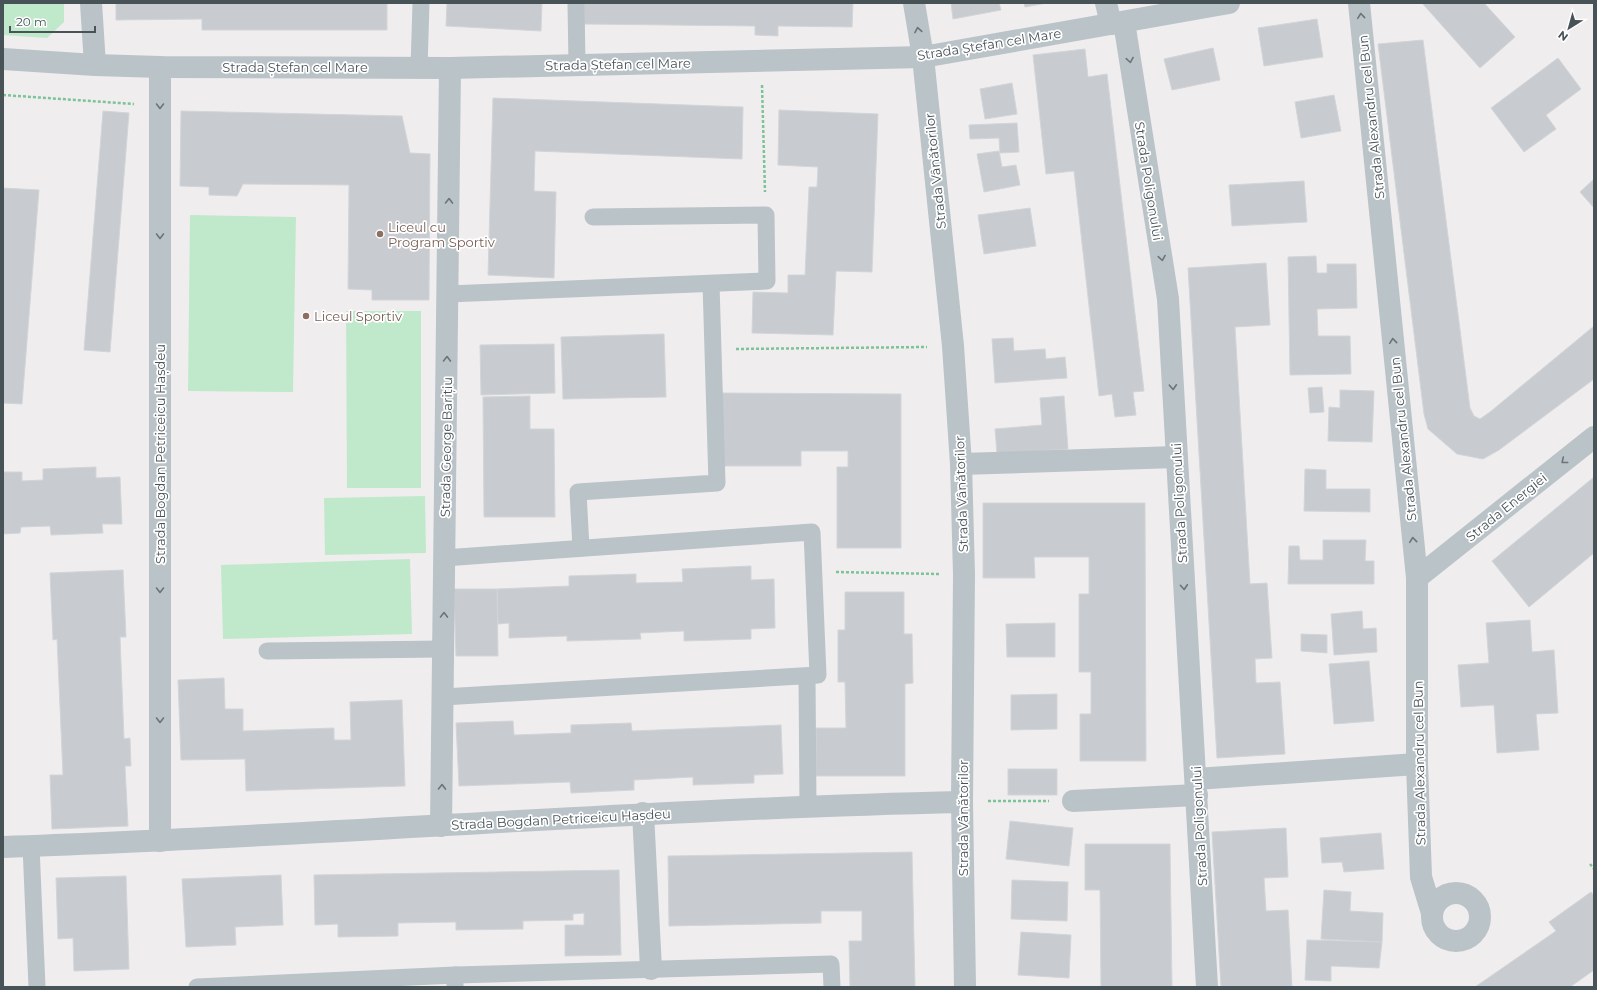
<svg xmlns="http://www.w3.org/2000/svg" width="1597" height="990" viewBox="0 0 1597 990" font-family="Montserrat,sans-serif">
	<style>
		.green { fill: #c0e9cb }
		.building { fill: #c8cbcf; stroke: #d2d5d8 }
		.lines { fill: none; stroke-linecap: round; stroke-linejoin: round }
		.path { stroke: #7cc397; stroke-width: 2.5; stroke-dasharray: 3 2; stroke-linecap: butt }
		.lane { stroke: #bac3c8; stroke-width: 17 }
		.street { stroke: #bac3c8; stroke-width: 22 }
		.oneway { stroke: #6a757a }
		.education-dot { fill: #8d6e63; stroke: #fff; stroke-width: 1.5 }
		.labels { text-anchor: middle; stroke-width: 3.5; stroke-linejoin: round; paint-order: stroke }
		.street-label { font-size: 13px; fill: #485358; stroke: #fff }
		.education-label { font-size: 13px; fill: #785e54; stroke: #fff; text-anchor: start }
	</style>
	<rect width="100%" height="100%" fill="#f0edee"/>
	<g class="green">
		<polygon points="3,3 64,3 64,22 47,38 3,35"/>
		<polygon points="190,215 296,217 293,392 188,391"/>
		<polygon points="346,311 421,311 421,488 347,488"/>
		<polygon points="425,496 426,553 325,555 324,498"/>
		<polygon points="410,559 412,634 223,639 221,565"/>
	</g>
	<g class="building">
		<polygon points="116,3 387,3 387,30 202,30 202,19 116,20"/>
		<polygon points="447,3 542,3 541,31 446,26"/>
		<polygon points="584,3 853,3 852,27 778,26 778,36 755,35 755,26 584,24"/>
		<polygon points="951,3 999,3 1001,10 953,19"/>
		<polygon points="1024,3 1047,3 1025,7"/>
		<polygon points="1422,3 1484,3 1515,37 1480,68"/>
		<polygon points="1317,19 1323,57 1264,66 1258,28"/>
		<polygon points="1423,40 1470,408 1474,416 1480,419 1490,412 1594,326 1594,379 1499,450 1483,459 1457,454 1428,429 1424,414 1378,44"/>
		<polygon points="1213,48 1220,80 1172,90 1164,59"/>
		<polygon points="1085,49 1088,77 1107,74 1144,391 1133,392 1136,415 1115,417 1112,394 1099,396 1074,171 1046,174 1033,55"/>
		<polygon points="1558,58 1581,89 1546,115 1556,129 1524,152 1491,108"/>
		<polygon points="1012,83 1017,114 985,119 980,89"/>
		<polygon points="1334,95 1341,131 1301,138 1295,102"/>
		<polygon points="493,98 743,107 742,159 535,151 534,191 556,192 554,278 488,275"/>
		<polygon points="779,110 878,114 872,272 836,271 833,335 752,333 753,292 788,293 788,275 805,275 809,187 817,187 818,167 778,165"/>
		<polygon points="103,111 129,113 110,352 84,350"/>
		<polygon points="181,111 402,116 410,153 430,154 429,300 372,300 372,290 348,289 349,185 243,184 237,196 209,195 209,187 180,186"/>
		<polygon points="1017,123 1019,152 1000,153 999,138 970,139 969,125"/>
		<polygon points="999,151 1002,167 1016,165 1020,185 984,192 977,154"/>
		<polygon points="1594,179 1594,208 1580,192"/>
		<polygon points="1304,181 1307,222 1232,226 1229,185"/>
		<polygon points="3,188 39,190 22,404 3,403"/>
		<polygon points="1030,208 1036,246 984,254 978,215"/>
		<polygon points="1316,256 1317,273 1327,273 1327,264 1356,264 1357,308 1317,309 1318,336 1350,336 1351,374 1290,375 1288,257"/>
		<polygon points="1266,263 1270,325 1235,327 1250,584 1267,583 1272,658 1255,659 1256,683 1280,682 1285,754 1217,758 1188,268"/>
		<polygon points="664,334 666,397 563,399 561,337"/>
		<polygon points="1013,338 1014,351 1045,349 1046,359 1065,357 1067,378 995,383 992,339"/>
		<polygon points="554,344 555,393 481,395 480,345"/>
		<polygon points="1322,387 1324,412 1310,413 1308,388"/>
		<polygon points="1340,390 1374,391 1372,442 1328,441 1329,407 1340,408"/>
		<polygon points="721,393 901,394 901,548 837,548 837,467 848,467 848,451 801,451 801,466 721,466"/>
		<polygon points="530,396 530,429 554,429 555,517 484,517 483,397"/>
		<polygon points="1064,396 1068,449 997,454 995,429 1042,425 1040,398"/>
		<polygon points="96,467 96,478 120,477 122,524 102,524 103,533 51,535 50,526 21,527 20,533 3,534 3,472 22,472 22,481 43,480 43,469"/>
		<polygon points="1305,469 1326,470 1326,489 1370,489 1370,512 1304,511"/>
		<polygon points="1594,477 1594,553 1529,607 1492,561"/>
		<polygon points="983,503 1145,503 1146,761 1080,761 1080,714 1091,714 1091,672 1079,672 1079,594 1089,594 1089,557 1034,557 1035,578 983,578"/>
		<polygon points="1323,540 1366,540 1365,561 1374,561 1374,584 1288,584 1289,546 1299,546 1300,560 1323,560"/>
		<polygon points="751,566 751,580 774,579 775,628 751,629 751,639 684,641 684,631 640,633 641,639 567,641 567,636 509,638 509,623 498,624 497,589 569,586 569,576 636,574 636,583 683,582 682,569"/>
		<polygon points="123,570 126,637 120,637 124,739 130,738 131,766 125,766 128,826 52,829 50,775 63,775 57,639 53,640 50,573"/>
		<polygon points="454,589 497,589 498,656 456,656"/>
		<polygon points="845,592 904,592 904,634 912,634 913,683 905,684 905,776 816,776 816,728 846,728 845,682 838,682 838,630 845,630"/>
		<polygon points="1362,611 1363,629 1376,628 1377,652 1334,655 1331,614"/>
		<polygon points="1530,620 1532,652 1554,650 1558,713 1536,714 1539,750 1497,753 1494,705 1461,707 1458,665 1489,663 1486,623"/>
		<polygon points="1055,623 1055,657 1007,657 1006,624"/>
		<polygon points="1301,634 1327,635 1327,653 1301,651"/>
		<polygon points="1369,661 1374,721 1334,724 1329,664"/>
		<polygon points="224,678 225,709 243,709 243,731 334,728 334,740 351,740 350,702 402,700 405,786 246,791 245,759 181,760 178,680"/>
		<polygon points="1057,694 1057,729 1011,730 1011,695"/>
		<polygon points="513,721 514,735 571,733 571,725 631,723 632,731 781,725 783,774 754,775 754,783 693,785 693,777 634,780 634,790 571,793 570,782 459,786 456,723"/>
		<rect x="1008" y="769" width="49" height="26"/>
		<polygon points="1010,821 1073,828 1069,866 1006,859"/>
		<polygon points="1286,828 1288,877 1264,878 1266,911 1288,910 1292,987 1221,987 1212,832"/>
		<polygon points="1381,833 1384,869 1344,872 1342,862 1322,863 1320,838"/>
		<polygon points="1085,844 1170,844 1172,987 1101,987 1100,890 1085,890"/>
		<polygon points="912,852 915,987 850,987 849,941 862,941 862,911 821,911 821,923 669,926 668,856"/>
		<polygon points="619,870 621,955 565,956 565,925 584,925 584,913 573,914 573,920 523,921 523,929 456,930 456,922 398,923 398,936 338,937 338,924 315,925 314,875"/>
		<polygon points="281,875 283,925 235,927 236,945 186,947 182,879"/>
		<polygon points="126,876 129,969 74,971 73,938 58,939 56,878"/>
		<polygon points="1012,880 1068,882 1067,921 1011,919"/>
		<polygon points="1324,890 1351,892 1350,911 1383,913 1382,942 1321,939"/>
		<polygon points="1591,892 1594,896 1594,970 1570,987 1475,987 1556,931 1549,922"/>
		<polygon points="1021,932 1071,935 1069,978 1018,975"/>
		<polygon points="1307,940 1382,942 1379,968 1331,966 1331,981 1305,980"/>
	</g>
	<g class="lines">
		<g class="path">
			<polyline points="762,85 765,192"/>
			<polyline points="3,95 134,104"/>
			<polyline points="736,349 927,347"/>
			<polyline points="836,572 939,574"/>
			<polyline points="988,801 1049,801"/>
			<polyline points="1590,864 1594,869"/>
		</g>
		<g class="lane">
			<polyline points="576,3 577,65"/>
			<polyline points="419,68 421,3"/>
			<polyline points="448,294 767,281 766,215 593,217"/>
			<polyline points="581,548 578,492 717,483 711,284"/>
			<polyline points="267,651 443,649"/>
			<polyline points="807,676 808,806"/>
			<polyline points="443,697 818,675 812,532 444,558"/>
			<polyline points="31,846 37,987"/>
			<polyline points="455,975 831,964 832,987"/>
			<polyline points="197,987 455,975 455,987"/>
		</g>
		<g class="street">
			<polyline points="91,3 95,65"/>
			<polyline points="914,3 923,57 953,346 961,464 964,574 962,802 965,987"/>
			<polyline points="1106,3 1111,24"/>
			<polyline points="1359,3 1417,578 1417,764 1421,877 1432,913"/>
			<polyline points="1124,22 1168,299 1207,987"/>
			<polyline points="3,59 95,65 160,67 450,68 923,57 1229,3"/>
			<polyline points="160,67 160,841"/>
			<polyline points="961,464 1176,457"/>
			<polyline points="1417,578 1594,437"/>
			<polyline points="1196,779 1417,764"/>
			<polyline points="1073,801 1197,795"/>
			<polyline points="643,813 651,969"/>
			<polyline points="441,826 450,68"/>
			<path d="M3 847C323 836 642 809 962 802"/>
			<circle cx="1456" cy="917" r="24"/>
		</g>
	</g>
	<defs><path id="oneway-chevron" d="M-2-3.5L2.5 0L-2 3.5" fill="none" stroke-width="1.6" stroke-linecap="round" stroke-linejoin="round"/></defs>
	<g class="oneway">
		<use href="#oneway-chevron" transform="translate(1361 16) rotate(-96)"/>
		<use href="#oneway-chevron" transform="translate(918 30) rotate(-100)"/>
		<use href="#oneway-chevron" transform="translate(1130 60) rotate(81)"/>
		<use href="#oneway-chevron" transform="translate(160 106) rotate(90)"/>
		<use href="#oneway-chevron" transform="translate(449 201) rotate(-89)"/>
		<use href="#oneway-chevron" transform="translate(160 236) rotate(90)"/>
		<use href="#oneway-chevron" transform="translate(1162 258) rotate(81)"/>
		<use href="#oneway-chevron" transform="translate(1393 341) rotate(-96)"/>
		<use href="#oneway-chevron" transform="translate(447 359) rotate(-89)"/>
		<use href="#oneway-chevron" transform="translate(1173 387) rotate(87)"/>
		<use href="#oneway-chevron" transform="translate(1564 461) rotate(141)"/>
		<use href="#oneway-chevron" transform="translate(1413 540) rotate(-96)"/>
		<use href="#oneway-chevron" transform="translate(1184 587) rotate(86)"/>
		<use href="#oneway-chevron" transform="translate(160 590) rotate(90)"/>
		<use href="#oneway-chevron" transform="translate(444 615) rotate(-89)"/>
		<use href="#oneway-chevron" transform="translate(160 720) rotate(90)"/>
		<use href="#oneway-chevron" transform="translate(442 787) rotate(-89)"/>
	</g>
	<g class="education-dot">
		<circle cx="380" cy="234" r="4"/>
		<circle cx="306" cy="316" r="4"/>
	</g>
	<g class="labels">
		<g class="street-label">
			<text transform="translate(989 44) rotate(-9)" y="5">Strada Ștefan cel Mare</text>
			<text transform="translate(618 64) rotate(-1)" y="5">Strada Ștefan cel Mare</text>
			<text x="295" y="72">Strada Ștefan cel Mare</text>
			<text transform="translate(1371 117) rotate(-96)" y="5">Strada Alexandru cel Bun</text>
			<text transform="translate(935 171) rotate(-96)" y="5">Strada Vânătorilor</text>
			<text transform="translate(1149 181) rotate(81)" y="5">Strada Poligonului</text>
			<text transform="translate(1403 439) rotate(-96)" y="5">Strada Alexandru cel Bun</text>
			<text transform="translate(446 447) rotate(-89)" y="5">Strada George Barițiu</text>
			<text transform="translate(160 454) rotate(-90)" y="5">Strada Bogdan Petriceicu Hașdeu</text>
			<text transform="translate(961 494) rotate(-92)" y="5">Strada Vânătorilor</text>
			<text transform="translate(1179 503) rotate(-93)" y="5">Strada Poligonului</text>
			<text transform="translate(1506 507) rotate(-39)" y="5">Strada Energiei</text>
			<text transform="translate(1419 763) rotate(-91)" y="5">Strada Alexandru cel Bun</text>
			<text transform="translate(963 818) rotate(-90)" y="5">Strada Vânătorilor</text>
			<text transform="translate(561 819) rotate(-3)" y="5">Strada Bogdan Petriceicu Hașdeu</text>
			<text transform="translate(1199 826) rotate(-93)" y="5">Strada Poligonului</text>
		</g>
		<g class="education-label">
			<text x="388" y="232">Liceul cu<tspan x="388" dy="15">Program Sportiv</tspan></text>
			<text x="314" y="321">Liceul Sportiv</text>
		</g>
	</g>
	<rect width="1597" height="990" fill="none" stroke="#485358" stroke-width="8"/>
	<g transform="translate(1569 28) rotate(217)" stroke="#ffffff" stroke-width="3" paint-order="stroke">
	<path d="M0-3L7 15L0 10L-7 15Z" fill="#485358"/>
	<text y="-6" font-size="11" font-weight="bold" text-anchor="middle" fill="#485358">N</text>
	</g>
	<path d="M10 26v6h85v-6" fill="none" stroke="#485358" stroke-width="2"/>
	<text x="16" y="26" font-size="12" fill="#485358" stroke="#ffffff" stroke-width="3" paint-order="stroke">20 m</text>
</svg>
